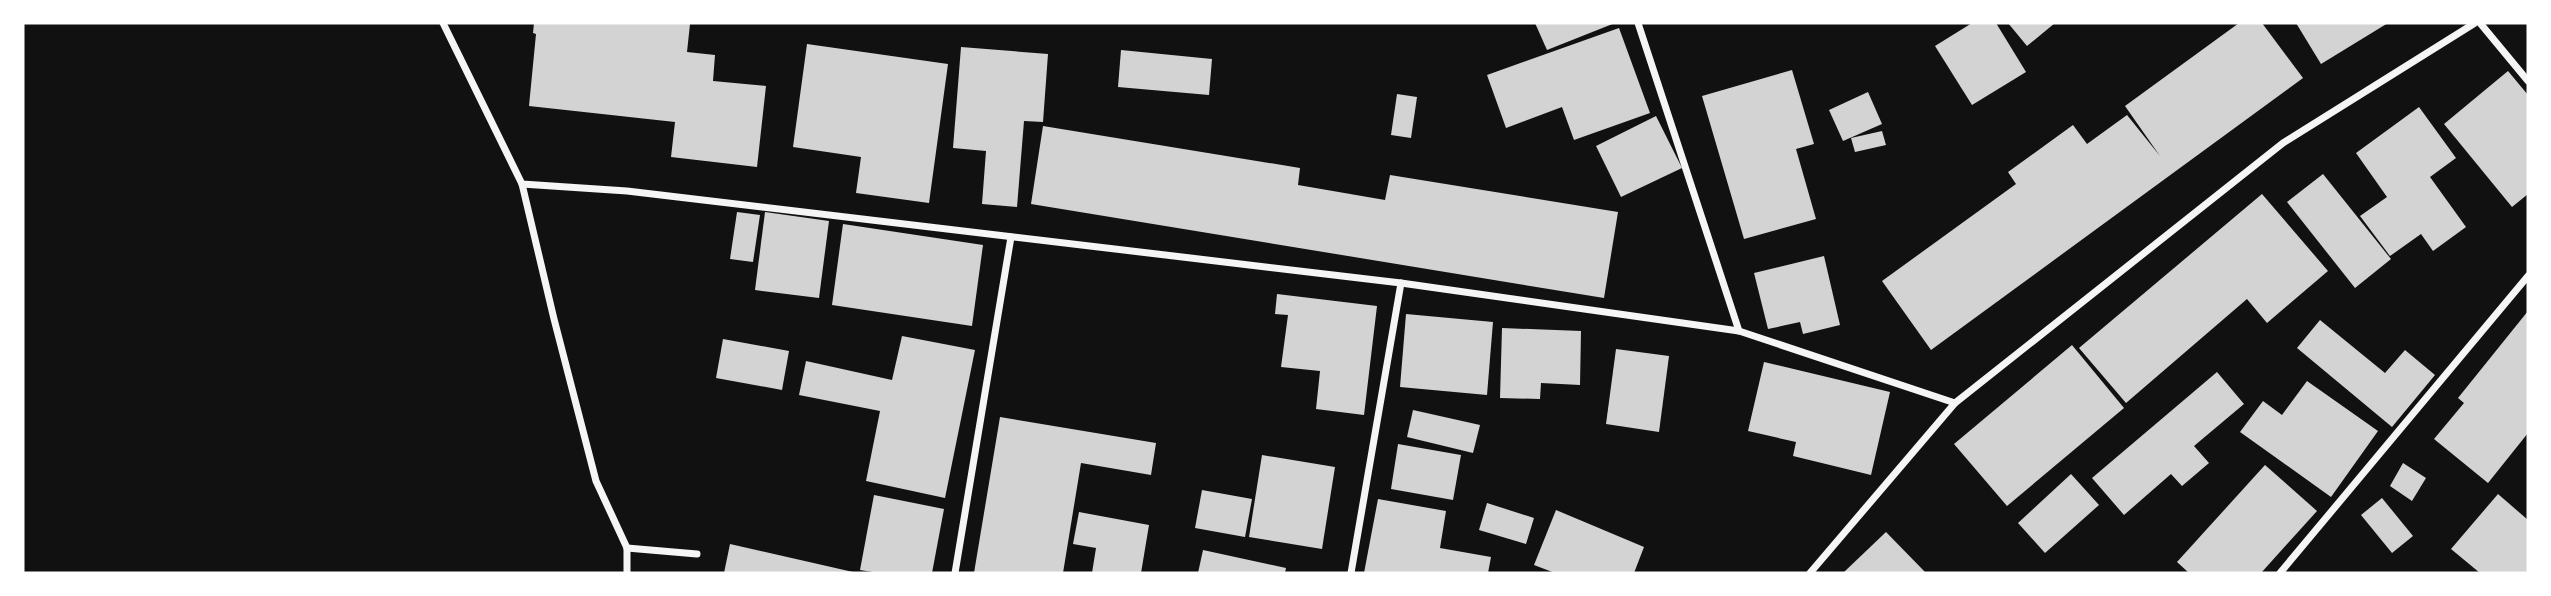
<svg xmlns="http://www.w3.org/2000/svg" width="2551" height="596" viewBox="0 0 2551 596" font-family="'Source Sans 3',sans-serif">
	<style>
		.building { fill: #d3d3d3 }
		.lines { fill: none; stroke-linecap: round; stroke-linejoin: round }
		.minor { stroke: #f5f5f5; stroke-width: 7 }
	</style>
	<rect width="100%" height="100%" fill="#111"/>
	<g class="building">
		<polygon points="534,23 690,24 687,52 715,55 713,81 766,86 757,167 671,157 675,122 529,106 536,34 533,33"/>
		<polygon points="1535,23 1615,23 1547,50"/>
		<polygon points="1972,23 1996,23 2026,72 1972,105 1935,46"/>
		<polygon points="2008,23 2055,23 2027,46"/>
		<polygon points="2239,23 2262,23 2303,78 1931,350 1882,281 2016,184 2008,172 2073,125 2087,144 2127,115 2160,156 2125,106"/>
		<polygon points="2296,23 2388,23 2321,64"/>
		<polygon points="1619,28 1650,113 1574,140 1562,107 1506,128 1487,75"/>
		<polygon points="807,44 948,64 929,203 856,193 861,157 793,147"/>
		<polygon points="961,47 1048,54 1043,122 1024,121 1017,207 982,204 986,151 953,148"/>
		<polygon points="1121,50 1212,59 1209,95 1118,87"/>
		<polygon points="1792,70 1814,144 1796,149 1816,219 1744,239 1702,96"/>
		<polygon points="2508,71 2528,95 2528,194 2512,207 2444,124"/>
		<polygon points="1868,92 1882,124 1843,141 1829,110"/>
		<polygon points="1397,94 1417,97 1411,138 1391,135"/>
		<polygon points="2419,107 2456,158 2430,177 2466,227 2433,251 2421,234 2390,256 2360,216 2387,197 2356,153"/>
		<polygon points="1656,116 1682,168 1621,197 1596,146"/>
		<polygon points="1043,126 1300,168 1298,185 1385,200 1390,175 1618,212 1604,298 1031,204"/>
		<polygon points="1882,131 1886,145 1855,152 1851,138"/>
		<polygon points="2323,174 2391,259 2355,288 2287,202"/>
		<polygon points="2262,194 2328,271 2267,323 2247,299 2126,403 2079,348"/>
		<polygon points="737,212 760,215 753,262 730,259"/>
		<polygon points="765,212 829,221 819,298 755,290"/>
		<polygon points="843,224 983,245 972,326 832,305"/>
		<polygon points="1824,256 1840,325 1803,334 1800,322 1768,329 1754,273"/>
		<polygon points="1277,294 1377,306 1364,415 1316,409 1320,371 1281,367 1288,315 1275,314"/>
		<polygon points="2528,311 2528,433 2488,483 2434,439 2464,403 2458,398"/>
		<polygon points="1406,314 1493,322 1487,395 1400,387"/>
		<polygon points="2320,320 2385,373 2405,350 2435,375 2392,427 2297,348"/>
		<polygon points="1502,328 1581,331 1580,385 1541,383 1540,399 1500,398"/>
		<polygon points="902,336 975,350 945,498 866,481 880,411 799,395 806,361 892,380"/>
		<polygon points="723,339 789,351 782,390 716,378"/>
		<polygon points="2072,345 2124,408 2007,506 1954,444"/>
		<polygon points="1616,349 1669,356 1659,432 1606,424"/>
		<polygon points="1764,362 1890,392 1871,475 1793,456 1796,442 1748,431"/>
		<polygon points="2217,372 2244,404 2194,446 2209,463 2182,486 2171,474 2124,515 2092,478"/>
		<polygon points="2307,381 2378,431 2331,497 2240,432 2263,401 2282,415"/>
		<polygon points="1413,410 1480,425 1473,453 1407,437"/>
		<polygon points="1000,417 1156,443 1151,475 1081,463 1063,573 974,573"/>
		<polygon points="1398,444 1461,455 1453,500 1391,489"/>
		<polygon points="1262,455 1335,467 1322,549 1249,537"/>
		<polygon points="2403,463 2426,478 2412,501 2390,486"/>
		<polygon points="2265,465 2317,511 2261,573 2189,573 2177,562"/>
		<polygon points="2071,474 2099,505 2045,553 2018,523"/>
		<polygon points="1202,490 1252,499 1245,537 1195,528"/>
		<polygon points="2498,494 2528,520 2528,573 2480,573 2451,549"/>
		<polygon points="874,495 944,509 932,573 879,573 860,570"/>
		<polygon points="2382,498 2413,536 2392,553 2361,515"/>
		<polygon points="1378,499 1446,511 1440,548 1491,557 1488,573 1364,573"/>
		<polygon points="1487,503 1534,518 1526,544 1479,530"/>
		<polygon points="1556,510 1644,547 1634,573 1555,573 1534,565"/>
		<polygon points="1079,512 1149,525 1141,573 1092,573 1096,548 1073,544"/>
		<polygon points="1886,532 1926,573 1843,573"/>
		<polygon points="730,544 853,572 853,573 724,573"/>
		<polygon points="1203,550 1286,568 1285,573 1198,573"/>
	</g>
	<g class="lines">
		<g class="minor">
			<polyline points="443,23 522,184 627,191 1401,283 1739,331 1955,403"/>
			<polyline points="1638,23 1739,331"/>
			<polyline points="2480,23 2528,81"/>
			<polyline points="522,184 554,319 596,481 627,548 627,573"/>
			<polyline points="627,548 697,554"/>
			<polyline points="955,573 1011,237"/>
			<polyline points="1351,573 1401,283"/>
			<polyline points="1810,573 1955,403 2283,143 2475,23"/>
			<polyline points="2280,573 2528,276"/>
		</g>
	</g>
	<rect width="2551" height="596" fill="none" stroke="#ffffff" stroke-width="49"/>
</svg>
